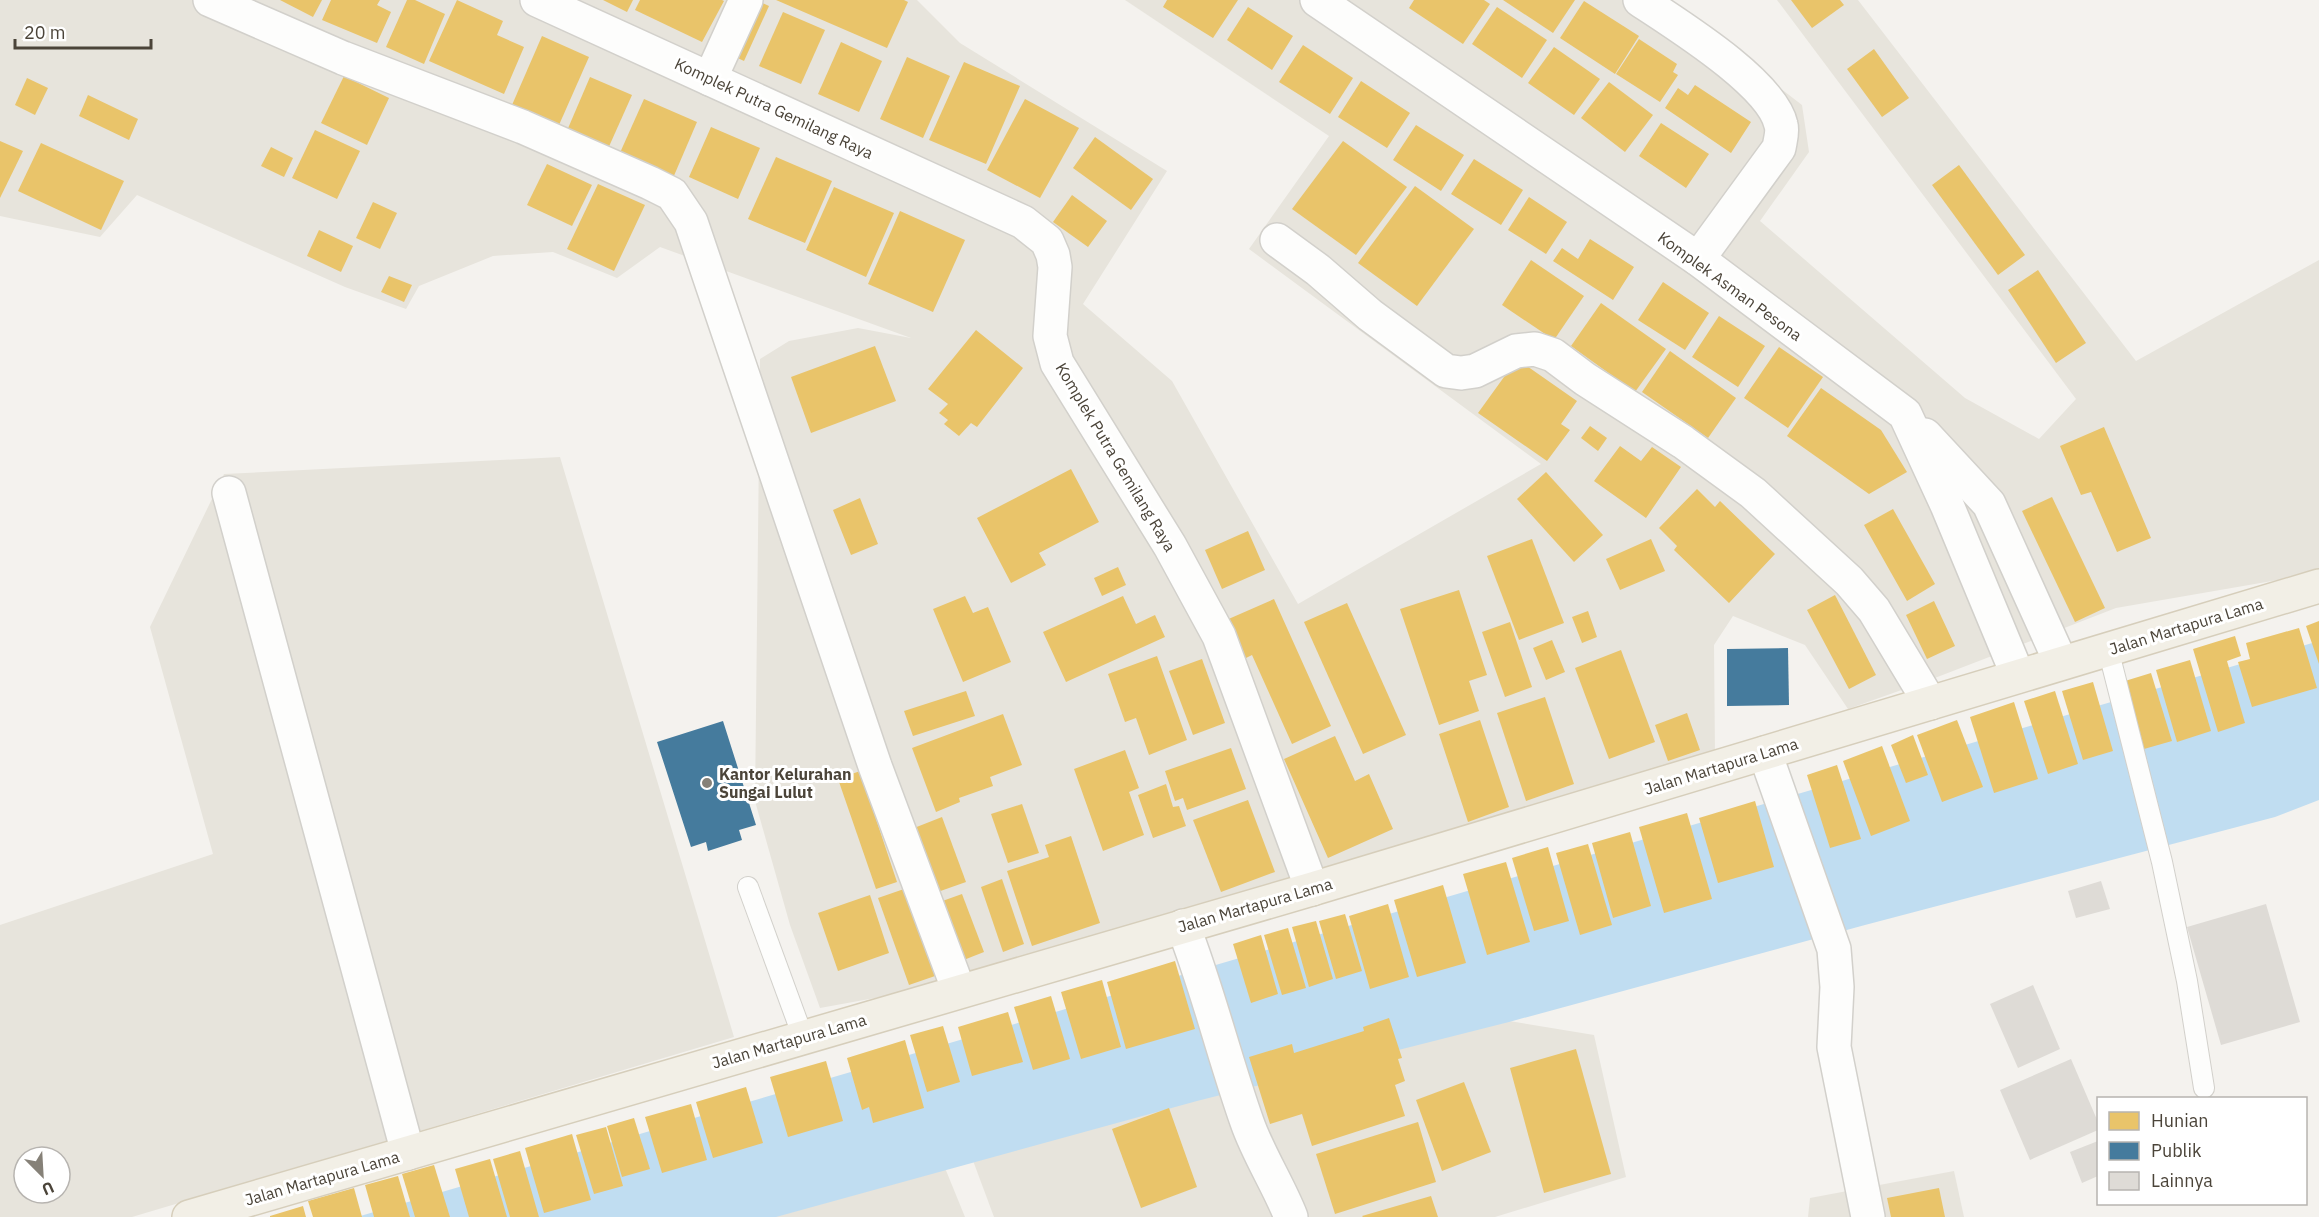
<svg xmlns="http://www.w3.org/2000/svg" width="2319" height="1217" viewBox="0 0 2319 1217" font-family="'IBM Plex Sans',sans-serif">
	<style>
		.residential { fill: #e7e4dc; fill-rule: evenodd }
		.water { fill: #c0ddf1 }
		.homes { fill: #e9c46a }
		.public { fill: #457b9d }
		.building { fill: #dedbd6 }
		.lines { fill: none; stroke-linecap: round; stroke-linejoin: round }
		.service-casing { stroke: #d2d0cb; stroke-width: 22 }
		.minor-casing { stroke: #d2d0cb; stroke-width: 36 }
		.primary-casing { stroke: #d6cebb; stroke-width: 36 }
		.service { stroke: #fdfdfc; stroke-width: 20 }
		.minor { stroke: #fdfdfc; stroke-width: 33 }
		.primary { stroke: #f2efe6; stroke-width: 33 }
		.poi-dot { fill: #868178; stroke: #fff; stroke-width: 2 }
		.labels { text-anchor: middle; stroke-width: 6; stroke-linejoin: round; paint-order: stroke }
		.street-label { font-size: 16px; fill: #4b4439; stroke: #fff }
		.poi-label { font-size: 16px; font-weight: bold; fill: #4b4439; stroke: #fff; text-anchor: start }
	</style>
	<rect width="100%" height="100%" fill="#f4f2ee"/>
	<g class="residential">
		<polygon points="0,0 917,0 960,43 1167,171 1083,304 1172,381 1298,604 1541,464 1249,249 1329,136 1125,0 1665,0 1802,105 1809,152 1760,221 1965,398 2039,439 2076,399 1777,0 1858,0 2136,361 2319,260 2319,573 2116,608 1927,681 1848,709 1805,645 1733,616 1714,645 1715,756 919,990 820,1008 790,925 755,801 760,359 789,341 858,328 911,338 660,247 617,278 553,252 493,256 419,286 406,309 345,287 137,195 100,237 0,216"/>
		<path d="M560 457 734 1037 132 1217H0V925L213 854 150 627 224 474ZM24 1157H60V1193H24Z"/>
		<polygon points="1412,1005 1594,1035 1626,1177 1495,1217 994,1217 972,1158"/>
		<polygon points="945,1168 965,1217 725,1217"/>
		<polygon points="1954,1171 1964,1217 1808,1217 1810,1198"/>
	</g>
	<polygon class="water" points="2319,641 2319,800 2275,817 1865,925 1509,1022 1197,1101 776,1217 357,1217"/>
	<g class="homes">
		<polygon points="280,0 322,0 313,17"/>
		<polygon points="331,0 380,0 377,5 391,12 377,43 322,20"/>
		<polygon points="407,0 415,0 445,14 424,64 386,47"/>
		<polygon points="457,0 503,21 497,35 524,47 504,94 429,61"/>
		<polygon points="603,0 633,0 627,12"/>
		<polygon points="640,0 722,0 724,1 702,42 635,10"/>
		<polygon points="756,0 769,6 744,61 727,53"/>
		<polygon points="776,0 904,0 908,2 887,48"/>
		<polygon points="1167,0 1238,0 1213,38 1163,7"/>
		<polygon points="1414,0 1484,0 1490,4 1463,44 1409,8"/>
		<polygon points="1503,0 1575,0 1553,33"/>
		<polygon points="1791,0 1840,0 1844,5 1812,28"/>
		<polygon points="1584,1 1639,36 1615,74 1560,38"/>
		<polygon points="1248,7 1293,36 1272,70 1227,40"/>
		<polygon points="1497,7 1547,40 1522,78 1472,44"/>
		<polygon points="783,12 825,30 801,84 759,66"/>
		<polygon points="542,36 589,57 559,125 512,105"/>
		<polygon points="1639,39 1677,64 1673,72 1678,75 1660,102 1616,74"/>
		<polygon points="841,42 882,61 859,112 818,94"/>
		<polygon points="1303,45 1353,78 1330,114 1279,82"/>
		<polygon points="1554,47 1600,79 1574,115 1528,83"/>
		<polygon points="1874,49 1909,98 1882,117 1847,69"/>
		<polygon points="907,57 950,76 923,138 880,119"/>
		<polygon points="964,62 1020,86 986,164 929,140"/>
		<polygon points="344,76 389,98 367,145 321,123"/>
		<polygon points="590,77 632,95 607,151 566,133"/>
		<polygon points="27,78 48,88 35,115 15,105"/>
		<polygon points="1361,81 1410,113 1387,148 1338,117"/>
		<polygon points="1609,82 1653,115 1625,152 1581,118"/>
		<polygon points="1695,85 1751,122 1731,153 1665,108 1678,88 1688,95"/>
		<polygon points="88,95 138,119 129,140 79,116"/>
		<polygon points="644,99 697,122 673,178 619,155"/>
		<polygon points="1025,99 1079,128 1040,198 987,170"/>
		<polygon points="1661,123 1709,154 1686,188 1639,156"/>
		<polygon points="1416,125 1464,155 1441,191 1393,160"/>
		<polygon points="711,127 760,148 738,199 689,177"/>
		<polygon points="315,130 360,151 337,199 292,178"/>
		<polygon points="1095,137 1153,179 1131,210 1073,168"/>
		<polygon points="0,141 23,151 0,198"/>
		<polygon points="1343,141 1407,187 1356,255 1292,209"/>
		<polygon points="41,143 124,181 101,230 18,191"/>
		<polygon points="271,147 293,158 284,177 261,166"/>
		<polygon points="776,157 832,181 805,243 748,219"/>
		<polygon points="1474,159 1523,190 1501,225 1451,194"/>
		<polygon points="547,164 592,185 572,226 527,205"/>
		<polygon points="1959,165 2025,255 1998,275 1932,185"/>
		<polygon points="598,184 645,205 614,271 567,249"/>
		<polygon points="1415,186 1474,229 1417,306 1358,263"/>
		<polygon points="834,187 894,213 866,277 806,250"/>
		<polygon points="1072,195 1107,221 1088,247 1053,222"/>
		<polygon points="1529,197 1567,222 1546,254 1508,230"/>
		<polygon points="373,202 397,213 380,249 356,238"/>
		<polygon points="900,211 965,240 933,312 868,284"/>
		<polygon points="319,230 353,246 341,272 307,256"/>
		<polygon points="1590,239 1634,267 1613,300 1553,261 1562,248 1578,259"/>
		<polygon points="1531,260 1584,296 1554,340 1502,305"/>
		<polygon points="2038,270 2086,343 2056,363 2008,290"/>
		<polygon points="389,276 412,285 404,302 381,292"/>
		<polygon points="1663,282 1709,313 1685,350 1638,320"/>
		<polygon points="1601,303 1666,349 1635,392 1571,346"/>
		<polygon points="1719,316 1765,346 1738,387 1692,357"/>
		<polygon points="976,330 1023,368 977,427 971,423 959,436 944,424 948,420 939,413 948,404 928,389"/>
		<polygon points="875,346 896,401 811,433 791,377"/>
		<polygon points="1779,347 1823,377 1788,428 1744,398"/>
		<polygon points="1670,351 1736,398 1708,438 1642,392"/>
		<polygon points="1517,359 1577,401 1561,424 1570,430 1547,461 1478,413"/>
		<polygon points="1821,388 1881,430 1907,472 1869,494 1787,436"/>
		<polygon points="1590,426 1607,438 1598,451 1581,438"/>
		<polygon points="2104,427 2151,538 2117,552 2091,492 2081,495 2060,446"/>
		<polygon points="1620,446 1641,461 1652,447 1681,467 1646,518 1594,481"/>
		<polygon points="1071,469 1099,522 1039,553 1046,565 1011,583 977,518"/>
		<polygon points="1546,472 1603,535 1574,562 1517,499"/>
		<polygon points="1697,489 1715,507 1720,501 1775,554 1729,603 1674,550 1677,546 1659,528"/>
		<polygon points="2052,497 2105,608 2075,622 2022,511"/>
		<polygon points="860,498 878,544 851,555 833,510"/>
		<polygon points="1893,509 1935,584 1907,601 1864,525"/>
		<polygon points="1248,531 1265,570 1222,589 1205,550"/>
		<polygon points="1532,539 1564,623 1519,640 1487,556"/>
		<polygon points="1651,539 1665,571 1620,590 1606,559"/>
		<polygon points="1118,567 1126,585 1102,596 1094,578"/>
		<polygon points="1459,590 1487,675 1469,681 1479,711 1439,725 1400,609"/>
		<polygon points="1835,595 1876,675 1849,689 1807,610"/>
		<polygon points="965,596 973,613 988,607 1011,662 963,682 933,609"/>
		<polygon points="1123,596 1136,624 1155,615 1165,637 1066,682 1043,632"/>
		<polygon points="1274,599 1331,726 1292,744 1252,655 1242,660 1224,621"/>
		<polygon points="1934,601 1955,646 1927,659 1906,615"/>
		<polygon points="1347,603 1406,735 1363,754 1304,622"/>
		<polygon points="1588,611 1597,637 1582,643 1572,617"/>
		<polygon points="2319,621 2319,664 2306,626"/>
		<polygon points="1510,622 1532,687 1505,697 1482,632"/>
		<polygon points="2299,628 2317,688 2252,707 2238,662 2250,659 2246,643"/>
		<polygon points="2235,636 2241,656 2227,661 2245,723 2218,732 2193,649"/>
		<polygon points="1552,640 1565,672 1546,680 1533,648"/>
		<polygon points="1621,650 1655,742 1609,759 1575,668"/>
		<polygon points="1157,656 1187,740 1149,755 1136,718 1125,722 1108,674"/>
		<polygon points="1202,659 1225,723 1193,735 1169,671"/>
		<polygon points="2190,660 2211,731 2177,742 2156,670"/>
		<polygon points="2151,673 2172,741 2144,749 2125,681"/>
		<polygon points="2093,682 2113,751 2083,760 2062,691"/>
		<polygon points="966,691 975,716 913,736 904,711"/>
		<polygon points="2055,691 2078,764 2048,774 2024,701"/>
		<polygon points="1545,697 1574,784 1526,801 1497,713"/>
		<polygon points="2014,702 2038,779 1994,793 1970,717"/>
		<polygon points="1687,713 1700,750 1668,761 1655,725"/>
		<polygon points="1003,714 1022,765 990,777 993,786 959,798 960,802 936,812 912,748"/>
		<polygon points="1480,720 1509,807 1468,822 1439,734"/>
		<polygon points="1957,720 1983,787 1942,802 1917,735"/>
		<polygon points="1913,735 1928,775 1906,783 1891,745"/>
		<polygon points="1335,736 1355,781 1369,774 1393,829 1328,858 1284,759"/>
		<polygon points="1882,746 1910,821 1871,836 1843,761"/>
		<polygon points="1231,748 1246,789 1187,810 1183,798 1175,801 1165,771"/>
		<polygon points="1125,750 1139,788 1129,792 1144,835 1103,851 1074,769"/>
		<polygon points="1837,765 1861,839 1830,848 1807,775"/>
		<polygon points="860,771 897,882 876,889 838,779"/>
		<polygon points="1166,784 1173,807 1179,806 1186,826 1153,838 1138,795"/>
		<polygon points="1248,800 1275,872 1221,892 1193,820"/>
		<polygon points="1755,801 1774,867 1718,883 1699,818"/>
		<polygon points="1022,804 1039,853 1008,863 991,814"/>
		<polygon points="1687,813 1712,899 1664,913 1639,827"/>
		<polygon points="942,817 966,882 932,894 909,830"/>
		<polygon points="1630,832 1651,906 1613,918 1592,843"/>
		<polygon points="1071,836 1100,923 1032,946 1007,871 1049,857 1045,845"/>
		<polygon points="1588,844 1612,925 1580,935 1556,853"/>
		<polygon points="1548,847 1569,921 1534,931 1512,858"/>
		<polygon points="1506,862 1530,942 1487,955 1463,874"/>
		<polygon points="1002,879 1024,944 1003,952 981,887"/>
		<polygon points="1443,885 1466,963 1417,977 1394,900"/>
		<polygon points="904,889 935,976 909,985 878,898"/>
		<polygon points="962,894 984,952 956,963 934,904"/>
		<polygon points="870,895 889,953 838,971 818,913"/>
		<polygon points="1388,904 1409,977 1370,989 1349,916"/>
		<polygon points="1345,914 1362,971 1336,979 1319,921"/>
		<polygon points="1316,921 1333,979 1309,987 1292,927"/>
		<polygon points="1288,928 1306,988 1282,995 1264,935"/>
		<polygon points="1261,935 1278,994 1251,1003 1233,944"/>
		<polygon points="1175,961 1195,1029 1126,1049 1107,982"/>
		<polygon points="1102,980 1121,1047 1081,1059 1061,992"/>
		<polygon points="1051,996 1070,1059 1033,1070 1014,1007"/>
		<polygon points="1008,1012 1023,1062 972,1076 958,1027"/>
		<polygon points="1389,1018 1402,1058 1398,1059 1405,1081 1395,1085 1405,1116 1312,1146 1302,1114 1270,1124 1249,1057 1292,1044 1294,1053 1364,1031 1363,1027"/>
		<polygon points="943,1026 960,1082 927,1092 910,1035"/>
		<polygon points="905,1040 924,1108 873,1123 869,1107 862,1110 847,1058"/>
		<polygon points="1576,1049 1611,1174 1544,1193 1510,1068"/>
		<polygon points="826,1061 843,1121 788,1137 770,1077"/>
		<polygon points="1464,1082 1491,1152 1442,1171 1416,1100"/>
		<polygon points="746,1087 763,1143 713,1158 696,1102"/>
		<polygon points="691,1104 707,1160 662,1173 645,1117"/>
		<polygon points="1169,1108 1197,1187 1141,1208 1112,1129"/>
		<polygon points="634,1118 650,1169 622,1177 607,1126"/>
		<polygon points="1418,1122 1436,1182 1335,1214 1316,1154"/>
		<polygon points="606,1127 623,1186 594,1194 576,1135"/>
		<polygon points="572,1134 591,1200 544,1213 525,1148"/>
		<polygon points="520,1151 539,1217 510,1217 493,1159"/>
		<polygon points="490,1159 507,1217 469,1217 455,1169"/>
		<polygon points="434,1165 450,1217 415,1217 402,1174"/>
		<polygon points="398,1176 410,1217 374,1217 365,1185"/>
		<polygon points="354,1188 362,1217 313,1217 308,1201"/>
		<polygon points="1939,1188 1945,1217 1891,1217 1887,1198"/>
		<polygon points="1431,1196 1438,1217 1363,1217 1362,1216"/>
		<polygon points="303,1206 306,1217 270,1217 270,1216"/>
	</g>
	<g class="public">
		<polygon points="1788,648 1789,705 1727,706 1727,649"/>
		<polygon points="723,721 756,825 739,830 742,840 708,851 706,842 691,847 657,742"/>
	</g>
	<g class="building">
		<polygon points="2101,881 2110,909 2076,918 2068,891"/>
		<polygon points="2266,904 2300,1022 2221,1045 2187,927"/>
		<polygon points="2033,985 2060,1049 2018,1068 1990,1004"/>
		<polygon points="2071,1059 2098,1122 2098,1130 2030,1160 2000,1090"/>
		<polygon points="2098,1141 2098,1176 2082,1183 2070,1152"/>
	</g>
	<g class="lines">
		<defs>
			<g id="service">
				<polyline points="2108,649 2162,862 2187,981 2204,1088"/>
				<polyline points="748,887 803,1037"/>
			</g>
			<g id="minor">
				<polyline points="210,0 343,58 523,127 650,183 672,194 691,222 875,766 959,991"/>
				<polyline points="537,0 1023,222 1047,241 1053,255 1055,267 1050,336 1057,363 1170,546 1219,636 1312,889"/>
				<polyline points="1317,0 1698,259 1905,414 1947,505 2018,676"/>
				<path d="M1640 0C1676 24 1772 83 1781 125 1783 132 1780 141 1779 148L1698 259"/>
				<polyline points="710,79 746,0"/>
				<polyline points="1277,240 1318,270 1370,315 1446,371 1461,373 1475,371 1516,351 1535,349 1553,355 1585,379 1683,442 1753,493 1849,581 1874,610 1930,703"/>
				<polyline points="1925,435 1989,504 2061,663"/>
				<polyline points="229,493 408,1153"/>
				<polyline points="1765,753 1834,949 1837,987 1834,1047 1868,1217"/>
				<path d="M1183 926C1208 990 1224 1057 1247 1122 1258 1154 1278 1184 1291 1217"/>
			</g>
			<polyline id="primary" points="189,1217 1312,889 2319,586"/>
		</defs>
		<use href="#service" class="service-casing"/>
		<use href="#minor" class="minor-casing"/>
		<use href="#primary" class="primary-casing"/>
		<use href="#service" class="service"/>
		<use href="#minor" class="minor"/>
		<use href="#primary" class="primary"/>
	</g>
	<circle class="poi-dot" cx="707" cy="783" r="6"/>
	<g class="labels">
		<g class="street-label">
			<text transform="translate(774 108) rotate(25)" y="6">Komplek Putra Gemilang Raya</text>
			<text transform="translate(1730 286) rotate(36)" y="6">Komplek Asman Pesona</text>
			<text transform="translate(1116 457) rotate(59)" y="6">Komplek Putra Gemilang Raya</text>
			<text transform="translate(2186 626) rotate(-17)" y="6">Jalan Martapura Lama</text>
			<text transform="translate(1721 766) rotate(-17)" y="6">Jalan Martapura Lama</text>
			<text transform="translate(1255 905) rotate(-16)" y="6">Jalan Martapura Lama</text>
			<text transform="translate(789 1041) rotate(-16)" y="6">Jalan Martapura Lama</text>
			<text transform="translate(322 1178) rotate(-16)" y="6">Jalan Martapura Lama</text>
		</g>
		<g class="poi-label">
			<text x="719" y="780">Kantor Kelurahan<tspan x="719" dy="18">Sungai Lulut</tspan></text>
		</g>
	</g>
	<rect x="2097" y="1097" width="210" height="108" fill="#ffffff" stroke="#b7b4b0" stroke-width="1.5"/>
	<rect x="2109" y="1112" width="30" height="18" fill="#e9c46a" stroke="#b7b4b0" stroke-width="1.5"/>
	<text x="2151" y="1127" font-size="18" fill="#4b4439">Hunian</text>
	<rect x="2109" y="1142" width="30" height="18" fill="#457b9d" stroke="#b7b4b0" stroke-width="1.5"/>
	<text x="2151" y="1157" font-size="18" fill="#4b4439">Publik</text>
	<rect x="2109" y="1172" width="30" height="18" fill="#dedbd6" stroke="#b7b4b0" stroke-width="1.5"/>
	<text x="2151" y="1187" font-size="18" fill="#4b4439">Lainnya</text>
	<g transform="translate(42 1175) rotate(156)"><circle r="28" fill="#ffffff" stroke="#b7b4b0" stroke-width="1.5"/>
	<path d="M0-4.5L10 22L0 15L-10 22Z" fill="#868178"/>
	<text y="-9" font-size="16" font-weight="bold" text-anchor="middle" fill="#4b4439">U</text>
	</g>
	<path d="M15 39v9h136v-9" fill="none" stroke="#4b4439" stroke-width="3"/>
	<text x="24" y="39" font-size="18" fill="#4b4439" stroke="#ffffff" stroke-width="4.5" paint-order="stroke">20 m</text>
</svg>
